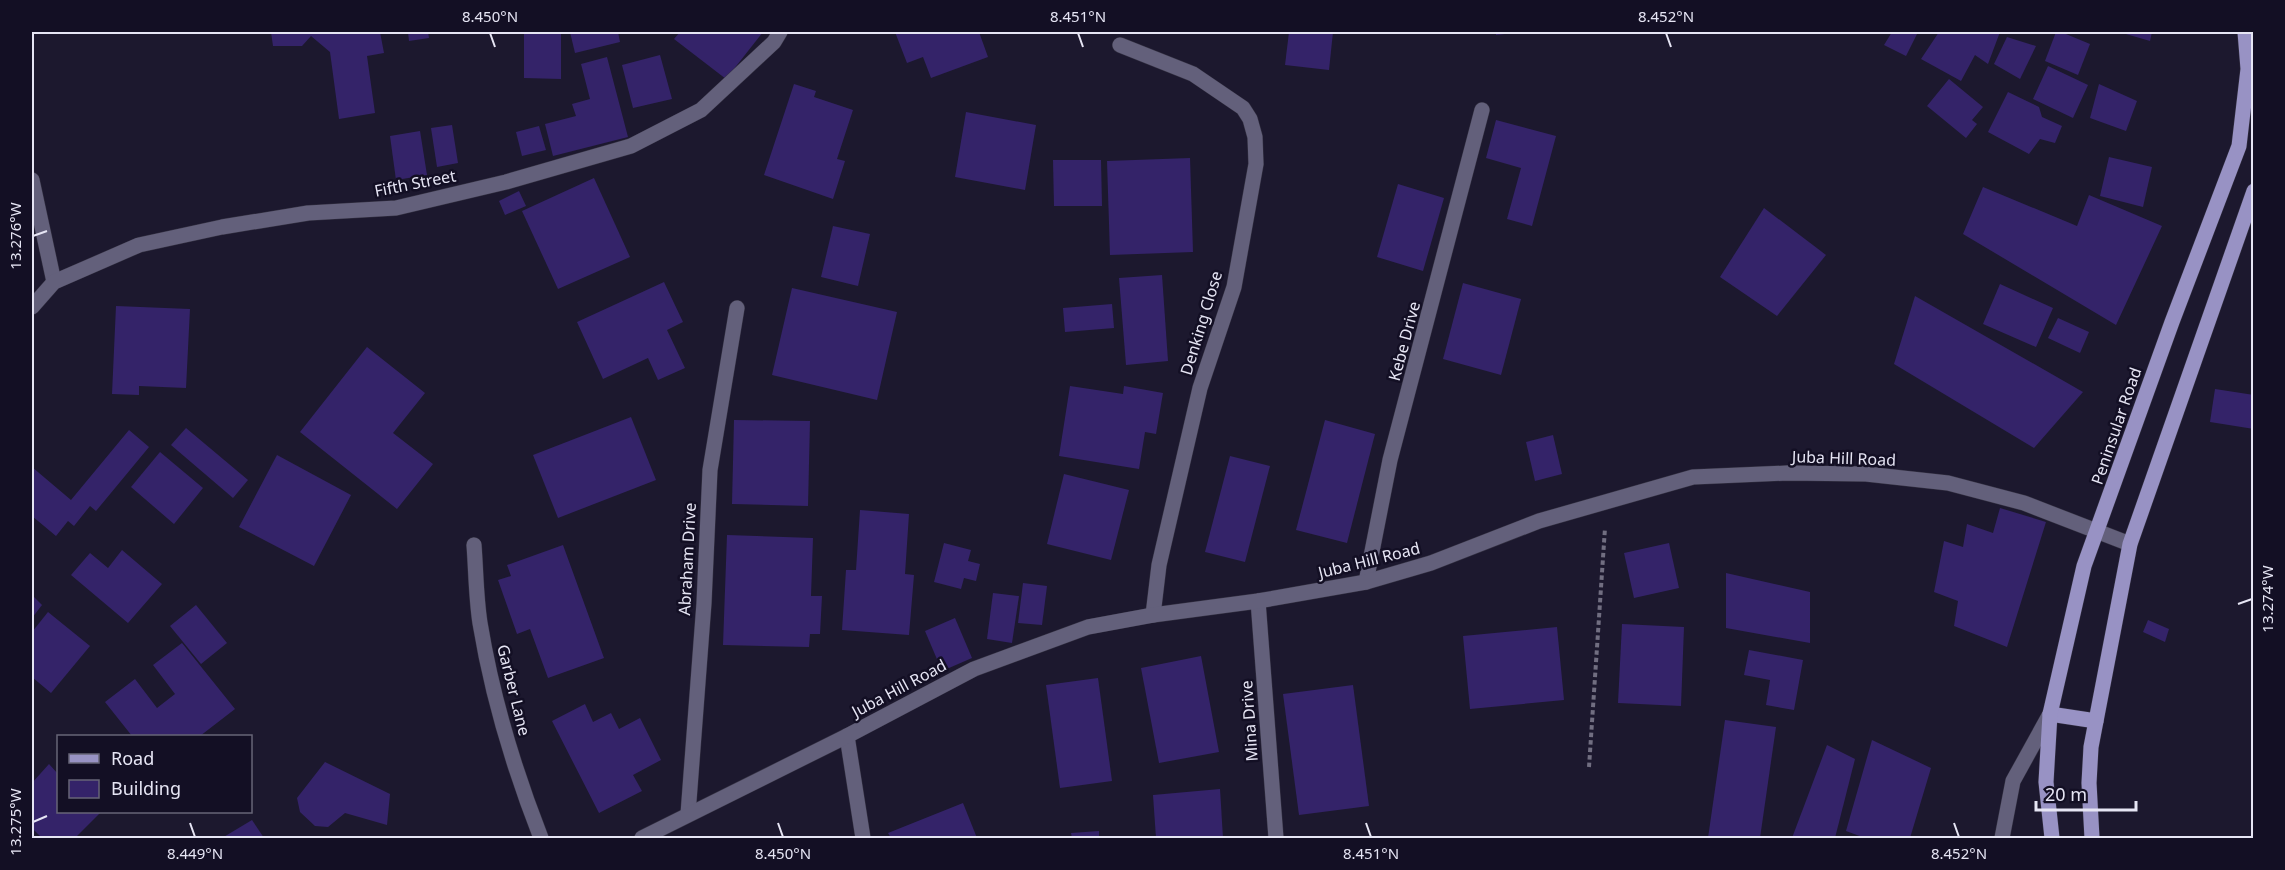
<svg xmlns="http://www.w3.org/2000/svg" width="2285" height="870" viewBox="0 0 2285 870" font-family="'Noto Sans',sans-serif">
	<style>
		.building { fill: #342369 }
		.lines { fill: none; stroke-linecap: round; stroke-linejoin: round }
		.minor-casing { stroke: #343142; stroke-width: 16 }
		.major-casing { stroke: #343142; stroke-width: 16 }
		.path { stroke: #716e81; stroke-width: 4; stroke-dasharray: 4.5 3; stroke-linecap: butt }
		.minor { stroke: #63607b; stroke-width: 15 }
		.major { stroke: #9892c4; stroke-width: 15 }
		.ticks { fill: none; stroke: #e6e5f4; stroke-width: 2 }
		.labels { text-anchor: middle; stroke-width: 5; stroke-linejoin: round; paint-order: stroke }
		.street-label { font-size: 16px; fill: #e6e5f4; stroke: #130f24 }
		.neatline { fill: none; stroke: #e6e5f4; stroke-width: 2 }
		.ticks-label { font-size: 15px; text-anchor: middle; fill: #e6e5f4 }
	</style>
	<rect width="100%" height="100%" fill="#1c182e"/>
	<g class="building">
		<polygon points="271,32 380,32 384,53 367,56 375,113 339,119 330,52 311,36 302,46 273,46"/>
		<polygon points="408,32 428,32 429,38 409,41"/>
		<polygon points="524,32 561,32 561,79 524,78"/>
		<polygon points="570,32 618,32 620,42 575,53"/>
		<polygon points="680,32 763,32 726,79 674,39"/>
		<polygon points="895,32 979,32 988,57 931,78 923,57 907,63"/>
		<polygon points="1289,32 1333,32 1329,70 1285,65"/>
		<polygon points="1496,32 1514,32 1514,33 1496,35"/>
		<polygon points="1892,32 1918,32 1906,56 1884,45"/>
		<polygon points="1939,32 2000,32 1988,64 1975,55 1961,81 1921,59"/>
		<polygon points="2056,32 2061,32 2090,44 2078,75 2045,61"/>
		<polygon points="2119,32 2152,32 2150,41"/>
		<polygon points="2007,37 2036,46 2020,79 1994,64"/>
		<polygon points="660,55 672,99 633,108 622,65"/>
		<polygon points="607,57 628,137 553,156 545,124 576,116 572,104 590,99 581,64"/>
		<polygon points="2048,66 2088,85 2073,118 2033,99"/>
		<polygon points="1949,79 1983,107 1972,120 1977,124 1966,138 1927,106"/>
		<polygon points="794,84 816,91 814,97 853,110 837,159 845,161 833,199 764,175"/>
		<polygon points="2099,84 2137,101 2126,131 2090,118"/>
		<polygon points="2008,92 2039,107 2042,117 2062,126 2055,143 2040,139 2029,154 1988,132"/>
		<polygon points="966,112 1036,125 1025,190 955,177"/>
		<polygon points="1496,120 1556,136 1532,226 1507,219 1521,168 1486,158"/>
		<polygon points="452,125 458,163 437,167 431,128"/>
		<polygon points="539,126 546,150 522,156 516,132"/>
		<polygon points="420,131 427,175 396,180 390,136"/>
		<polygon points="2109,157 2152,167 2143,207 2100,196"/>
		<polygon points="1190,158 1193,252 1110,255 1107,161"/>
		<polygon points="1053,160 1101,160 1102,206 1054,206"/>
		<polygon points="594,178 630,257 558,289 522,211"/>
		<polygon points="1398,184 1444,198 1423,271 1377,257"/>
		<polygon points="1983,187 2077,226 2089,195 2162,226 2116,325 1963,234"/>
		<polygon points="519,191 526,206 505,215 499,201"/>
		<polygon points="1764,208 1826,255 1777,316 1720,277"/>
		<polygon points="833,226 870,234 858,286 821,277"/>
		<polygon points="1162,275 1168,361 1126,365 1119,278"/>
		<polygon points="664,282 683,322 667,330 685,368 658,380 648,358 603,379 577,322"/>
		<polygon points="1463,283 1521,299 1501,375 1443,359"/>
		<polygon points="2000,284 2053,308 2036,347 1983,324"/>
		<polygon points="792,288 897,312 877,400 772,375"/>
		<polygon points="1915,296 2083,392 2034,448 1894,364"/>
		<polygon points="1112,304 1114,328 1065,332 1063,308"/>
		<polygon points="116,306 190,309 186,388 139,386 139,395 112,394"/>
		<polygon points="2058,318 2089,332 2080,353 2048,338"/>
		<polygon points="367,347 425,393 393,433 433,464 397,509 300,432"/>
		<polygon points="1070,386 1123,394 1124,386 1163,393 1156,434 1145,432 1139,469 1059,456"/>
		<polygon points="2215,389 2254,395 2254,429 2210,422"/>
		<polygon points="631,417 656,480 558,518 533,455"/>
		<polygon points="734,420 810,421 808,506 732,504"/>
		<polygon points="1325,420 1375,434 1347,543 1296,530"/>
		<polygon points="186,428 248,480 233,498 171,445"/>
		<polygon points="129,430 149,447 96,511 90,506 74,526 68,521 56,536 32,516 32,467 71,500"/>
		<polygon points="1553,435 1562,474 1535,481 1526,442"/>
		<polygon points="160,452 203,488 174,524 131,487"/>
		<polygon points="277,455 351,495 314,566 239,527"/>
		<polygon points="1230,456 1270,466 1245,562 1205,552"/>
		<polygon points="1064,474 1129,490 1111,560 1047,544"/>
		<polygon points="2000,508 2046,522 2007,647 1954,626 1958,601 1934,592 1944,541 1963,547 1967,524 1993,533"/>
		<polygon points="860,510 909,514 905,574 914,575 909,635 842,630 846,570 856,570"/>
		<polygon points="727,535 813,538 811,596 822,596 820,634 810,634 809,647 723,645"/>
		<polygon points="944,543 971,550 968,561 980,564 976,581 964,578 961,589 934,582"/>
		<polygon points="1669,543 1679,588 1634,598 1624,553"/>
		<polygon points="563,545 604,658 548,678 530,629 517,634 498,580 511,576 507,565"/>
		<polygon points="122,550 162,584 128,623 71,575 90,553 108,568"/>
		<polygon points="1726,573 1810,592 1810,643 1726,628"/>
		<polygon points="1023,583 1047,586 1042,625 1018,623"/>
		<polygon points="993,593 1019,596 1012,643 987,639"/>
		<polygon points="32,595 42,605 32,618"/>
		<polygon points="196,605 227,643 201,664 170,626"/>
		<polygon points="48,612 90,646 51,693 32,677 32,632"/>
		<polygon points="955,618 972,658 942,671 925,631"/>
		<polygon points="2148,620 2169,629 2165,642 2143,632"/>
		<polygon points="1622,624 1684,627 1681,706 1618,703"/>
		<polygon points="1557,627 1564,700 1470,709 1463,636"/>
		<polygon points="182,643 235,709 200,736 132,736 105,702 135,679 157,708 175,694 153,665"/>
		<polygon points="1749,650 1803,660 1794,710 1766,705 1770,680 1744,675"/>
		<polygon points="1201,656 1219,752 1159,763 1141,668"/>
		<polygon points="1098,678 1112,781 1060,788 1046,685"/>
		<polygon points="1353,685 1369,806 1299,815 1283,694"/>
		<polygon points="585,704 593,722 611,713 619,729 640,718 661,760 633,775 642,791 599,813 552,721"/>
		<polygon points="1725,720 1776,727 1760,838 1708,838"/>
		<polygon points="1872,740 1931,768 1910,838 1865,838 1846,831"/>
		<polygon points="1827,745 1855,759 1835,838 1792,838"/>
		<polygon points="325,762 390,794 387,825 345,813 328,827 315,826 300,812 297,798"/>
		<polygon points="49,764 58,774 58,812 101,812 75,838 42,838 32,828 32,783"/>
		<polygon points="1220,789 1223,838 1156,838 1153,795"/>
		<polygon points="963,803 977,838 891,838 888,833"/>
		<polygon points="252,820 264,838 222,838"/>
		<polygon points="1099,831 1099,838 1072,838 1071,833"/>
	</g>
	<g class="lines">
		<defs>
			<g id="minor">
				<polyline points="1120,45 1193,74 1243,108 1250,119 1255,137 1256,164 1234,287 1200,388 1159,565 1153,615"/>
				<polyline points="32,180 54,282"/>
				<polyline points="32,307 54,282 139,245 222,227 308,213 396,208 506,182 631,146 701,110 774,42 780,32"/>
				<path d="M474 545C476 571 476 597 480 623 492 696 514 769 541 838"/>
				<polyline points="1366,582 1390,460 1482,110"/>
				<polyline points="1258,601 1276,838"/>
				<polyline points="847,736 863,838"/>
				<polyline points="688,814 704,603 710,470 737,308"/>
				<polyline points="642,838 847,736 974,669 1088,627 1153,615 1258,601 1366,582 1431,563 1539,521 1693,477 1787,473 1866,474 1948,483 2024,503 2130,544"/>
				<polyline points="2002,838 2013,781 2050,714"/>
			</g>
			<g id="major">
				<polyline points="2050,714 2096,721"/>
				<polyline points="2052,838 2046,782 2050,714 2084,566 2172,322 2239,146 2248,69 2245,32"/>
				<polyline points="2092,838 2089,783 2091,747 2130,544 2254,191"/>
			</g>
		</defs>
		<use href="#minor" class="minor-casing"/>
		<use href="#major" class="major-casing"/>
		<polyline class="path" points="1589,767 1605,528"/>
		<use href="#minor" class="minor"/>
		<use href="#major" class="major"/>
	</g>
	<path class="ticks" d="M490 33 495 47M1078 33 1083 47M1666 33 1671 47M33 236 47 231M2238 604 2252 599M33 822 47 816M190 823 195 837M778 823 783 837M1366 823 1371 837M1954 823 1959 837"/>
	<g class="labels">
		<g class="street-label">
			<text transform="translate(415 183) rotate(-11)" y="6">Fifth Street</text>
			<text transform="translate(1201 323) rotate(-73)" y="6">Denking Close</text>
			<text transform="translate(1404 341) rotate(-75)" y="6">Kebe Drive</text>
			<text transform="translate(2116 426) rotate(-71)" y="6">Peninsular Road</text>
			<text transform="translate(1844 458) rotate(2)" y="6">Juba Hill Road</text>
			<text transform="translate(687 559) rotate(-87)" y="6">Abraham Drive</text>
			<text transform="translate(1369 560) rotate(-14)" y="6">Juba Hill Road</text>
			<text transform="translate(899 688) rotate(-28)" y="6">Juba Hill Road</text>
			<text transform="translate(514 690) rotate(76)" y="6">Garber Lane</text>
			<text transform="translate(1249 721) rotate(-94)" y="6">Mina Drive</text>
		</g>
	</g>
	<rect width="2285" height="870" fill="none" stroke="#130f24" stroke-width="66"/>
	<rect x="57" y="735" width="195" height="78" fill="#130f24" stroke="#676577" stroke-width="1.5"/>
	<rect x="69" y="754" width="30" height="9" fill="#9892c4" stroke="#676577" stroke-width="1.5"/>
	<text x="111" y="765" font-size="18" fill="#e6e5f4">Road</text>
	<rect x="69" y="780" width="30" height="18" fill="#342369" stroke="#676577" stroke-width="1.5"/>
	<text x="111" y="795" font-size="18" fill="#e6e5f4">Building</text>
	<path d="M2036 801v9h100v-9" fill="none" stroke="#e6e5f4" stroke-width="3"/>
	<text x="2045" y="801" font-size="18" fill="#e6e5f4" stroke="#130f24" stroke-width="4.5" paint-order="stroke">20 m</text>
	<rect x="33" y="33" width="2219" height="804" class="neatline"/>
	<g class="ticks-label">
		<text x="490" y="22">8.450°N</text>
		<text x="1078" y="22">8.451°N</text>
		<text x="1666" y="22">8.452°N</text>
		<text transform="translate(16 236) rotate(-90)" y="5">13.276°W</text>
		<text transform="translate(2268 599) rotate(-90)" y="5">13.274°W</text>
		<text transform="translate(16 822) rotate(-90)" y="5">13.275°W</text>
		<text x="195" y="859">8.449°N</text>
		<text x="783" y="859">8.450°N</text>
		<text x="1371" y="859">8.451°N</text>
		<text x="1959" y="859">8.452°N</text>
	</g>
</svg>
